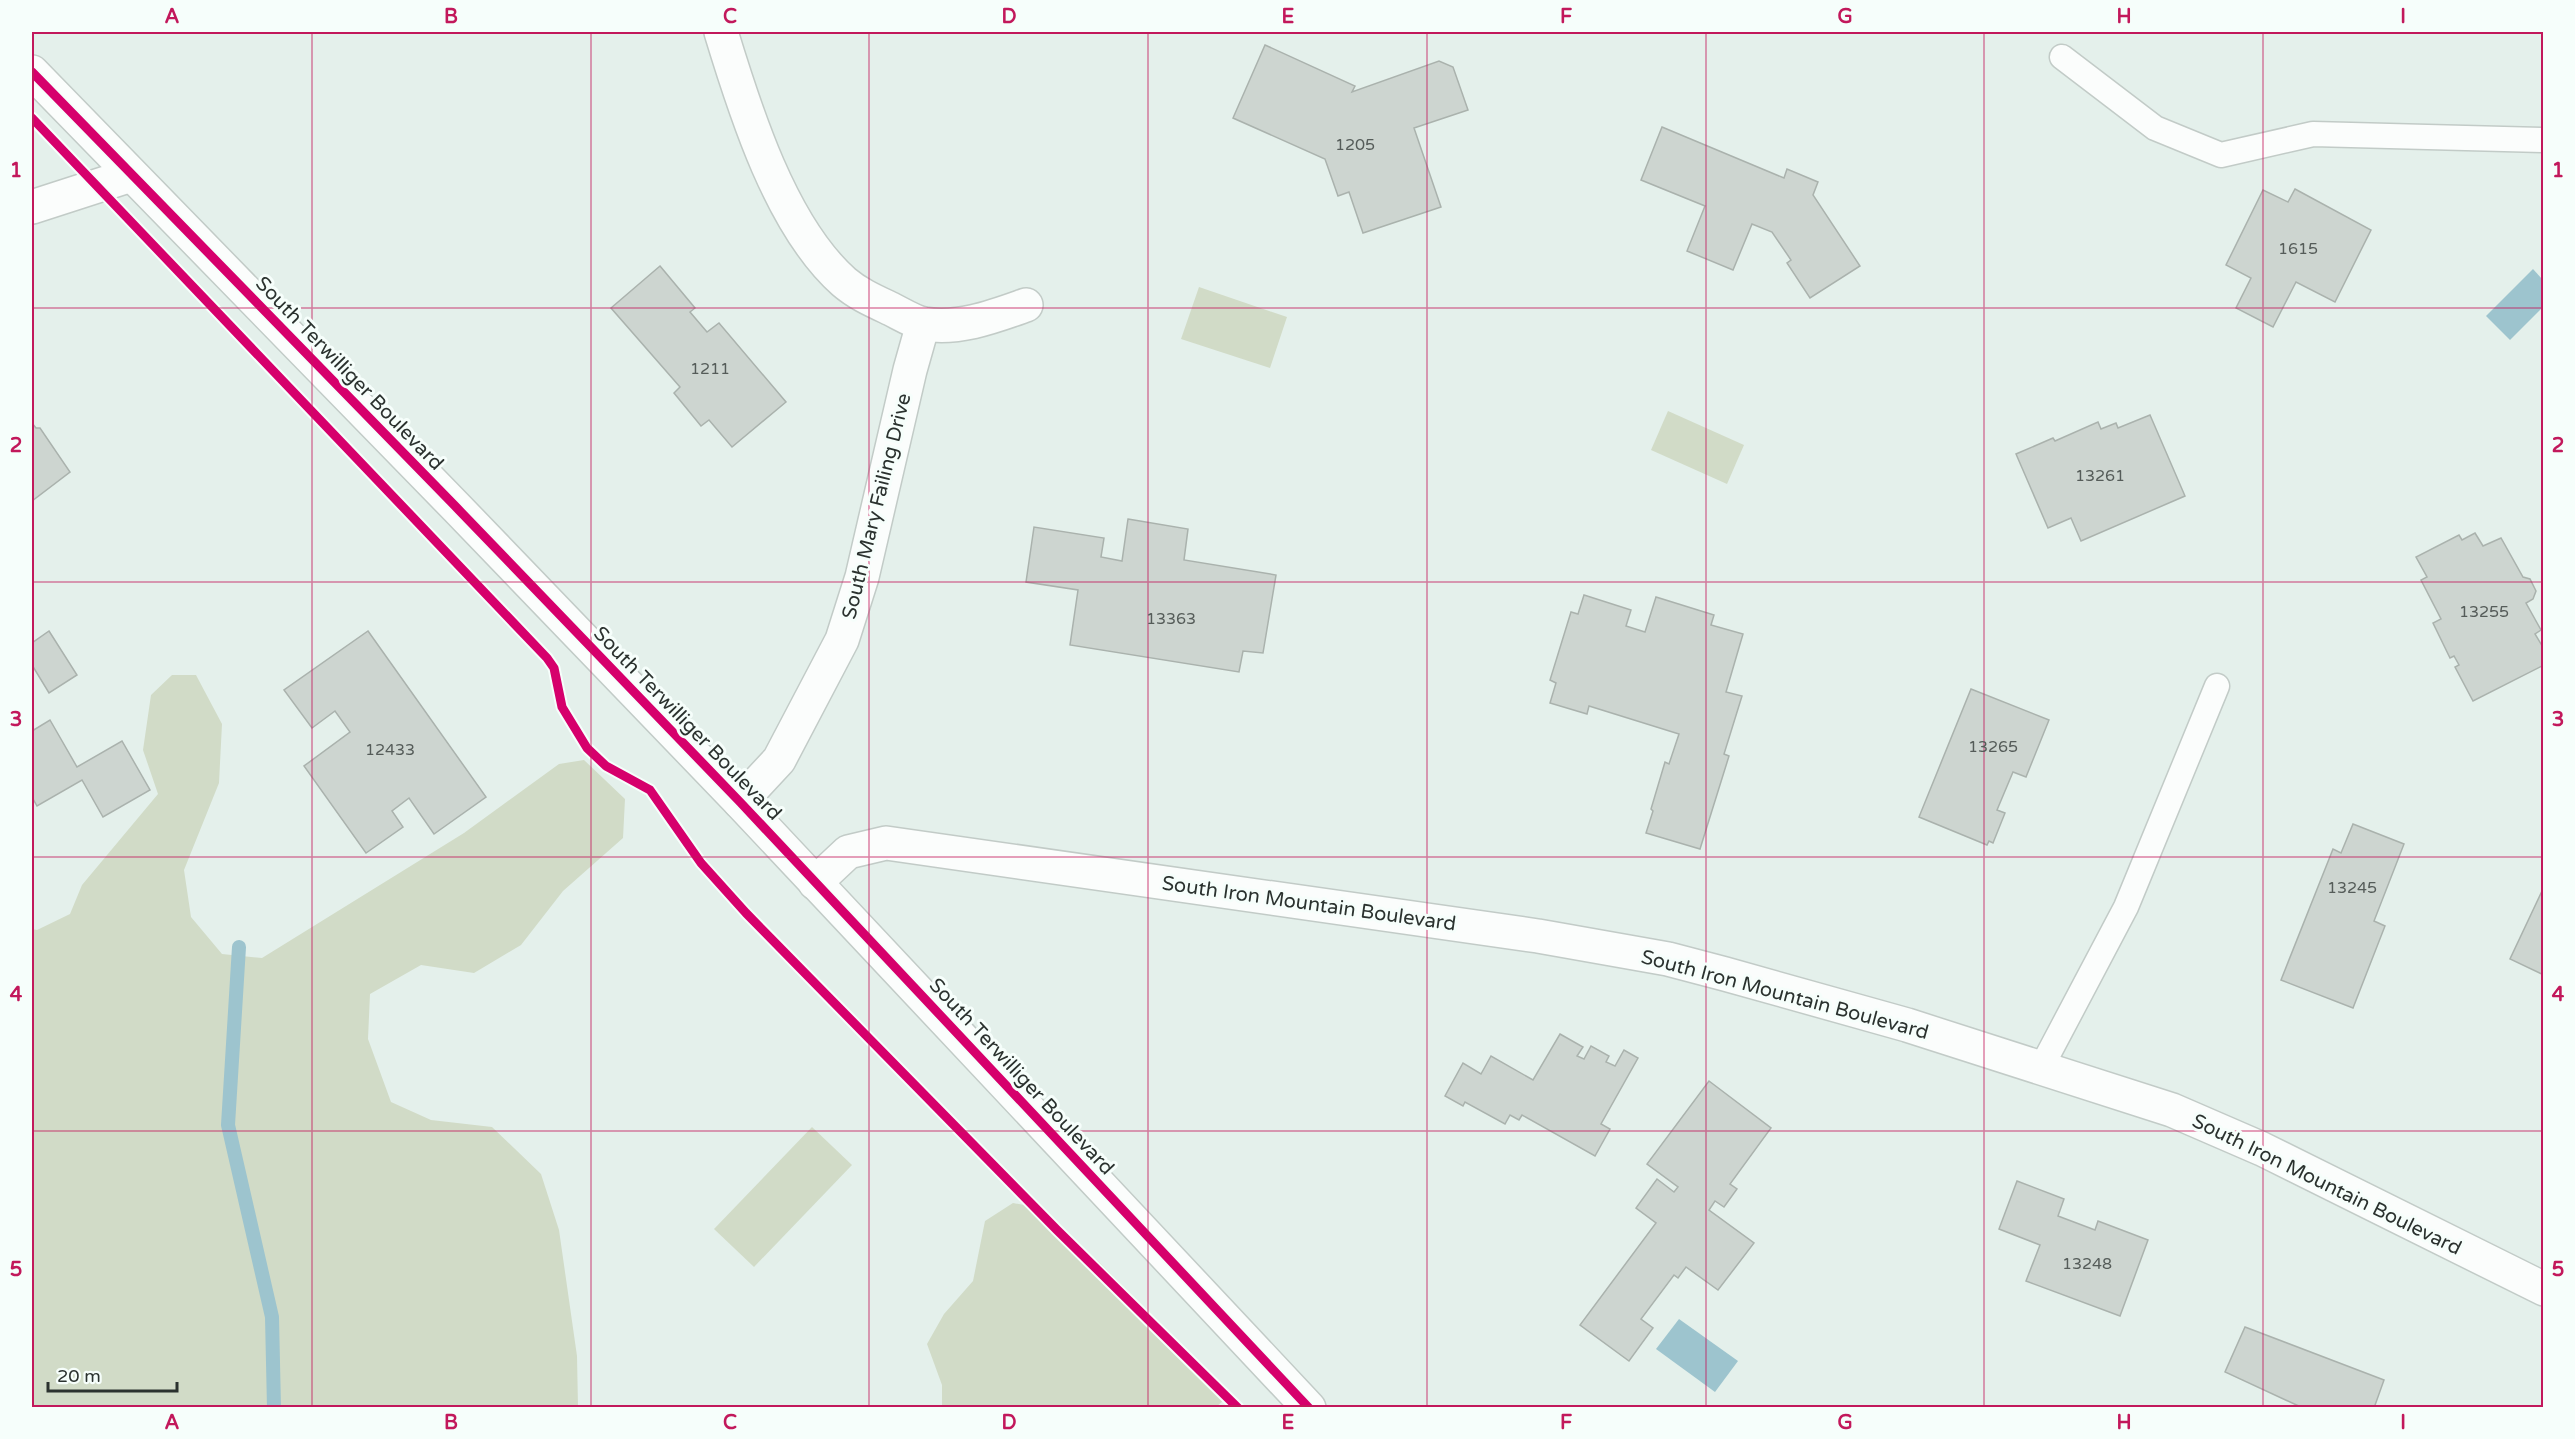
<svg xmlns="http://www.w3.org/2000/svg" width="2575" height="1439" viewBox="0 0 2575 1439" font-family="'Varela Round',sans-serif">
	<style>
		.green { fill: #d1dbc7 }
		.water { fill: #9dc4ce }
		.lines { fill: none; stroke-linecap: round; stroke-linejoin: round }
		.stream { stroke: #9dc4ce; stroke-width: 14 }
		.building { fill: #cdd5d0; stroke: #aab2ad; stroke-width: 1.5 }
		.service-casing { stroke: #c2cbc7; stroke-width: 27 }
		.minor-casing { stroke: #c2cbc7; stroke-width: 36 }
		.secondary-casing { stroke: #c2cbc7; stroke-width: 36 }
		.service { stroke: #fbfdfc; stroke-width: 24 }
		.minor { stroke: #fbfdfc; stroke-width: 33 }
		.secondary { stroke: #fbfdfc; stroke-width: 33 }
		.cycleway-casing { stroke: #f6fefb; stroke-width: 13 }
		.cycleway { stroke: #d6006c; stroke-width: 9 }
		.grid { fill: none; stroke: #c2185b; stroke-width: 1.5; stroke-opacity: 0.55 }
		.labels { text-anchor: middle; stroke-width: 6; stroke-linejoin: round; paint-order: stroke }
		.number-label { font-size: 16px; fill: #555c59 }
		.street-label { font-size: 20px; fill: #2b322f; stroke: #f6fefb }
		.neatline { fill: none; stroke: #c2185b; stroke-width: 2 }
		.grid-label { font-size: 20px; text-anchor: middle; font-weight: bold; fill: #c2185b }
	</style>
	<rect width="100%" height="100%" fill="#e4f0eb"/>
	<g class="green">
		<polygon points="1199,287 1287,317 1270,368 1181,339"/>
		<polygon points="1668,411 1744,445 1727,484 1651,450"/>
		<polygon points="172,675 196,675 222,724 219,783 184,870 191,917 222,954 262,958 464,833 559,764 584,760 625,799 623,838 563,891 521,945 474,973 421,965 370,994 368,1039 391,1102 431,1120 492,1127 541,1174 559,1230 577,1356 578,1407 32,1407 32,929 37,930 70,914 82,885 158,794 143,750 151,695"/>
		<polygon points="812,1127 852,1165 754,1267 714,1229"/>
		<polygon points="1013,1203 1030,1206 1098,1261 1221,1383 1224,1400 1215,1408 942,1407 942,1385 927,1344 944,1314 973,1281 985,1221"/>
	</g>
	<g class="water">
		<polygon points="2533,269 2543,280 2543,307 2510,340 2486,316"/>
		<polygon points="1679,1319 1738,1361 1715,1392 1656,1349"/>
	</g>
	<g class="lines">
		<polyline class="stream" points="239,947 228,1125 272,1317 274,1408"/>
	</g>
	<g class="building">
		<polygon points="1265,45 1355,86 1352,92 1439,61 1453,67 1468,110 1414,128 1441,207 1363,233 1349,192 1338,196 1325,159 1233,118"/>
		<polygon points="1662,127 1784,178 1787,169 1818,182 1813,195 1860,266 1810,298 1787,263 1791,260 1772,232 1752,224 1733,270 1687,251 1705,206 1641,180"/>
		<polygon points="2295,189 2371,230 2335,302 2296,282 2273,327 2236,308 2251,278 2226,265 2263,190 2288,202"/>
		<polygon points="660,266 695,308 690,312 707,332 719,323 786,402 732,447 709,420 701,426 674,393 680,387 611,308"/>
		<polygon points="2150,415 2185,496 2081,541 2071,518 2048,528 2016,454 2053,438 2055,441 2098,422 2101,429 2116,423 2118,428"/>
		<polygon points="32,423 36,428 40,428 70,472 32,501"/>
		<polygon points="1128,519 1188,529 1184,560 1276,575 1263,653 1243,651 1239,672 1070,645 1078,590 1026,582 1034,527 1104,538 1101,557 1122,561"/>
		<polygon points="2475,533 2483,546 2501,538 2523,577 2530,579 2536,591 2533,599 2526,603 2541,630 2535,634 2544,649 2544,665 2473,701 2455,667 2459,665 2454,656 2450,658 2433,623 2441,619 2421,580 2427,577 2416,557 2459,535 2462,540"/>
		<polygon points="1584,595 1631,610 1626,626 1645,632 1656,597 1714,615 1711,625 1743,634 1726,692 1742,696 1724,754 1729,756 1700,849 1646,833 1653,811 1651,809 1665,762 1669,764 1679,734 1589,706 1587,714 1550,703 1556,683 1550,680 1571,612 1578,614"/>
		<polygon points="49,631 77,675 49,693 32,665 32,643"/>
		<polygon points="368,631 486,797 434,834 409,798 392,811 403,827 366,853 304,766 350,732 335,711 312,728 284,690"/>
		<polygon points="1971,689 2049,720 2026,777 2013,772 1997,810 2005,813 1993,843 1989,841 1987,845 1919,817"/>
		<polygon points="50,720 77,767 122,741 150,790 103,817 82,780 37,806 32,797 32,731"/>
		<polygon points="2353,824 2404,844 2374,921 2385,926 2353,1008 2281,980 2333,849 2341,853"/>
		<polygon points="2542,891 2544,892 2544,975 2510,959"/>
		<polygon points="1560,1034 1583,1047 1577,1056 1584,1059 1591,1046 1609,1056 1606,1062 1615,1066 1624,1050 1638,1058 1601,1124 1610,1129 1595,1156 1522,1115 1519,1120 1510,1115 1505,1124 1465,1102 1463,1106 1445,1096 1463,1063 1481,1074 1491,1056 1533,1080"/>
		<polygon points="1709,1081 1771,1128 1730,1184 1737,1189 1724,1207 1715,1201 1709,1210 1754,1243 1718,1290 1686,1267 1678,1278 1674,1275 1641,1319 1653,1328 1629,1361 1580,1325 1656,1223 1636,1208 1657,1179 1674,1192 1678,1187 1647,1164"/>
		<polygon points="2017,1181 2064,1199 2058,1216 2095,1230 2098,1221 2148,1240 2120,1316 2026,1281 2040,1245 1999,1229"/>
		<polygon points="2245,1327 2384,1380 2374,1408 2303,1408 2225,1372"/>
	</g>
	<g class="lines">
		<defs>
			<g id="service">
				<polyline points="2062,57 2155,128 2221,155 2313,134 2544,140"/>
				<polyline points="2041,1068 2126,907 2217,686"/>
			</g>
			<g id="minor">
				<path d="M721 32C745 111 781 226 844 282 858 294 874 301 891 309 901 314 914 322 924 324 959 330 995 316 1026 305"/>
				<polyline points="32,207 131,175"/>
				<polyline points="740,802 779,760 842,640 862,577 910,370 923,324"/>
				<polyline points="815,883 848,852 886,843 1538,936 1668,959 1725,974 1907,1025 2172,1110 2262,1149 2544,1289"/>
			</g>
			<polyline id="secondary" points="32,72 457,508 740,802 1309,1408"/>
		</defs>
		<use href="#service" class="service-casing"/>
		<use href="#minor" class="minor-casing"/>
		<use href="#secondary" class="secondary-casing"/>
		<use href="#service" class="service"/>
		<use href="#minor" class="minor"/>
		<use href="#secondary" class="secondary"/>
		<defs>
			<g id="cycleway">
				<polyline points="32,72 457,508 740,802 1309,1408"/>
				<polyline points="32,118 547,658 554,668 562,707 587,748 606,766 650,790 701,863 746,913 1057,1230 1238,1408"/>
			</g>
		</defs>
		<use href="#cycleway" class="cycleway-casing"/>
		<use href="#cycleway" class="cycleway"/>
	</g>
	<path class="grid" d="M312 32V1408M591 32V1408M869 32V1408M1148 32V1408M1427 32V1408M1706 32V1408M1984 32V1408M2263 32V1408M32 308H2544M32 582H2544M32 857H2544M32 1131H2544"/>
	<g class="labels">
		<g class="number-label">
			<text x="1355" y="150">1205</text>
			<text x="2298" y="254">1615</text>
			<text x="710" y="374">1211</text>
			<text x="2100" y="481">13261</text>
			<text x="2484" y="617">13255</text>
			<text x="1171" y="624">13363</text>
			<text x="1993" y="752">13265</text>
			<text x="390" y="755">12433</text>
			<text x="2352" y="893">13245</text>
			<text x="2087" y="1269">13248</text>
		</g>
		<g class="street-label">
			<text transform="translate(350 373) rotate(46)" y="7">South Terwilliger Boulevard</text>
			<text transform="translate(876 506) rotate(-76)" y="7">South Mary Failing Drive</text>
			<text transform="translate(688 723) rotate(46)" y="7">South Terwilliger Boulevard</text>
			<text transform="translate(1309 903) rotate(8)" y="7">South Iron Mountain Boulevard</text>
			<text transform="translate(1785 994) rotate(15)" y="7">South Iron Mountain Boulevard</text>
			<text transform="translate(1022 1076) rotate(47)" y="7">South Terwilliger Boulevard</text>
			<text transform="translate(2327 1184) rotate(26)" y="7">South Iron Mountain Boulevard</text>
		</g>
	</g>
	<rect width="2575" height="1439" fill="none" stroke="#f6fefb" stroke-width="66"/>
	<path d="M48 1382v9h129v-9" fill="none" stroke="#2b322f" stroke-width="3"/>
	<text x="57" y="1382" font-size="18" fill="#2b322f" stroke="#f6fefb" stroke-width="4.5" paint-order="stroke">20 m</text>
	<rect x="33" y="33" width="2509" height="1373" class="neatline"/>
	<g class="grid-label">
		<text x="172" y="23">A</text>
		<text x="451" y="23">B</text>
		<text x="730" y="23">C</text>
		<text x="1009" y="23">D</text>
		<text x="1288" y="23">E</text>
		<text x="1566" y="23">F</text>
		<text x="1845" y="23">G</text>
		<text x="2124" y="23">H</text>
		<text x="2403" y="23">I</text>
		<text x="16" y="177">1</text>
		<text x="2558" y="177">1</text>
		<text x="16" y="452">2</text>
		<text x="2558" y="452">2</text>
		<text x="16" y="726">3</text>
		<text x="2558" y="726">3</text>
		<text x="16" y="1001">4</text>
		<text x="2558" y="1001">4</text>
		<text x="16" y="1276">5</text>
		<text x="2558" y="1276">5</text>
		<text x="172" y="1429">A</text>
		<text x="451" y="1429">B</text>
		<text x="730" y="1429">C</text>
		<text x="1009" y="1429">D</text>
		<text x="1288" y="1429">E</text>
		<text x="1566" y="1429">F</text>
		<text x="1845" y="1429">G</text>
		<text x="2124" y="1429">H</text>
		<text x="2403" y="1429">I</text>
	</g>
</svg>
